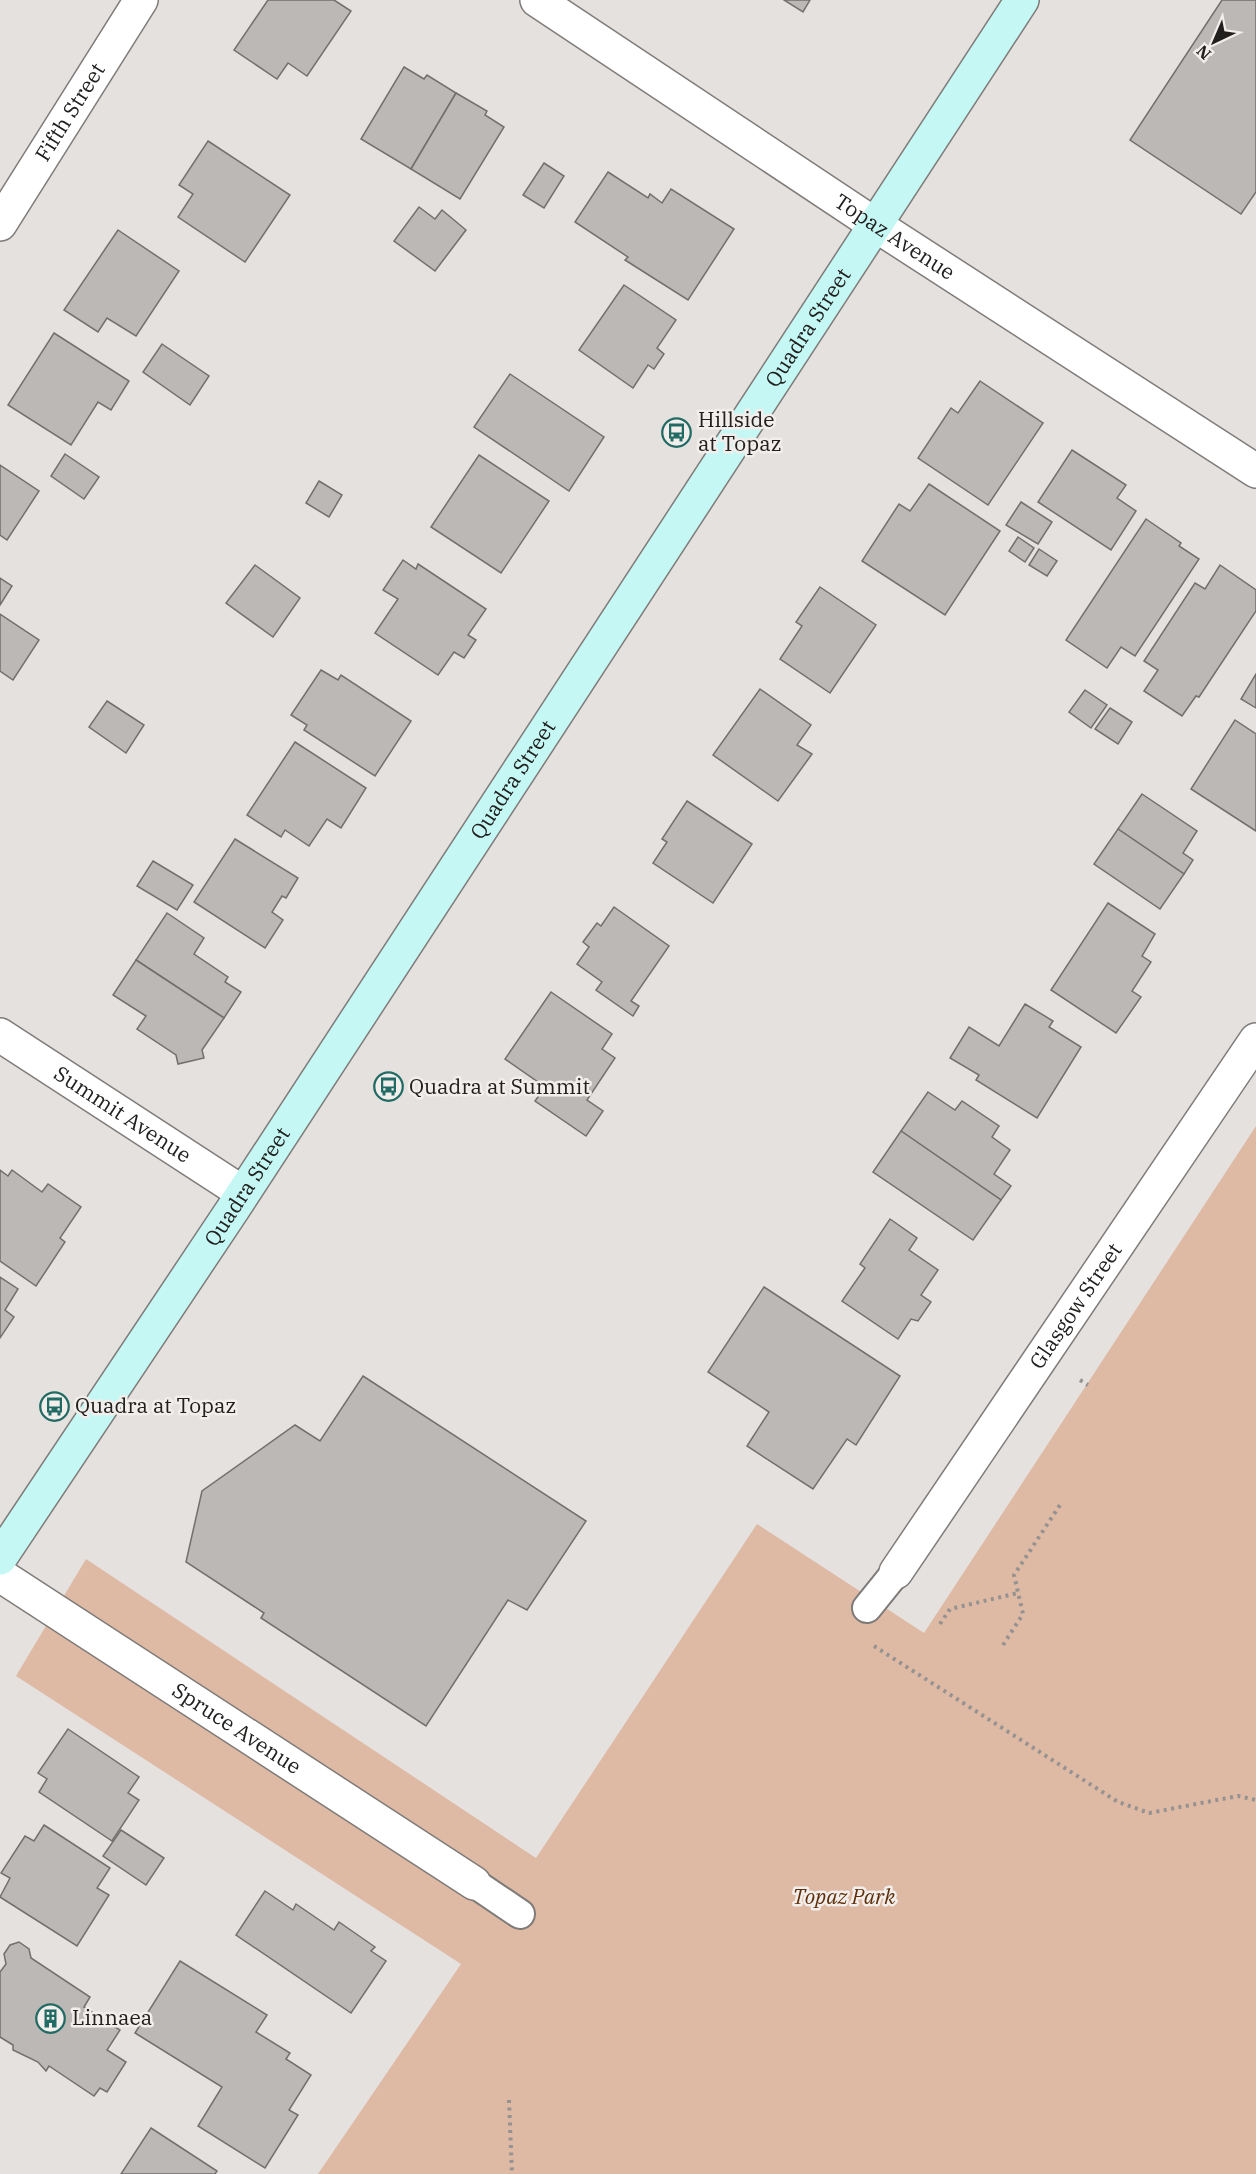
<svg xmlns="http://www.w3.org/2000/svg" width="1256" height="2174" viewBox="0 0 1256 2174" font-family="'IBM Plex Serif',serif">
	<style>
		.green { fill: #debaa5 }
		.building { fill: #bbb8b6; stroke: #726f6d; stroke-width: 1.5 }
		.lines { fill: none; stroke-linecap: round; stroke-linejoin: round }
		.service-casing { stroke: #7e7b79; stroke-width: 32 }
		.minor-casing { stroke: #7e7b79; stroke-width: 36 }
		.secondary-casing { stroke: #7e7b79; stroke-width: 36 }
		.path { stroke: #959291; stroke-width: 4; stroke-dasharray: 3 4.5; stroke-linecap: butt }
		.service { stroke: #fff; stroke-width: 28 }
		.minor { stroke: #fff; stroke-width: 33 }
		.secondary { stroke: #c5f8f4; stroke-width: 33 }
		.labels { text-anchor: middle; stroke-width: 5; stroke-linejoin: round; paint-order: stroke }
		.street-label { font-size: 21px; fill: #21201f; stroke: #f2eeec }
		.poi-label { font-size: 21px; fill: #21201f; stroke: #f2eeec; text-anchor: start }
		.park-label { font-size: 21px; font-style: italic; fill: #5f2e08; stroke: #f2eeec }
	</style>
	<rect width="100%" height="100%" fill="#e5e1df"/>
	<polygon class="green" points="1256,1126 1256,2174 318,2174 461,1964 16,1676 86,1559 536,1858 757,1524 924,1633"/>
	<g class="building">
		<polygon points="268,0 334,0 351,11 307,76 288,63 277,79 234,50"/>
		<polygon points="784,0 810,0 803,12"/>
		<polygon points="1222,0 1256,0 1256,192 1241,214 1130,140"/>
		<polygon points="404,67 424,79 427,75 456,93 411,169 361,139"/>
		<polygon points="456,93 487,111 485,115 504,127 460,199 411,169"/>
		<polygon points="208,141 290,195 245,262 178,217 193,194 179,185"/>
		<polygon points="544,163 564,176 544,208 523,195"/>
		<polygon points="608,172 648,198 650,194 662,203 671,189 734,229 688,300 625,260 628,257 575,222"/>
		<polygon points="419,207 435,219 442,210 466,230 435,271 394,241"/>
		<polygon points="118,230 179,271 136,336 107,318 98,332 64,310"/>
		<polygon points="624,285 676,320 657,348 664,354 654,369 648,365 633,388 579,350"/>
		<polygon points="54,333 129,381 111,410 98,402 71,445 8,405"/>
		<polygon points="162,344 209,376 190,405 143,372"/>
		<polygon points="510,374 604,437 569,491 474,427"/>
		<polygon points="980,381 1043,423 988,505 918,458 951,408 958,413"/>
		<polygon points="1072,450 1126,485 1117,498 1136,511 1111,550 1038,502"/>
		<polygon points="65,454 99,477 84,499 51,476"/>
		<polygon points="479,455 549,501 501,573 431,527"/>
		<polygon points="0,465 39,491 7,540 0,535"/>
		<polygon points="319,481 342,495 329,517 306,503"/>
		<polygon points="929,484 1000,531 945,615 862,561 899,504 910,511"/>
		<polygon points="1021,502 1052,522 1038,544 1006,525"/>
		<polygon points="1146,519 1181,543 1179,546 1199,559 1135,656 1121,647 1107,668 1066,640"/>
		<polygon points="1018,537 1034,548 1025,562 1009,551"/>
		<polygon points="1039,549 1057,561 1047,576 1029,565"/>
		<polygon points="403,560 416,569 418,564 486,609 468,635 476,640 464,658 454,652 438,675 375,633 398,599 383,590"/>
		<polygon points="255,565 300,598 273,637 226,603"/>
		<polygon points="1220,565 1256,590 1256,611 1199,697 1196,696 1182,716 1144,691 1158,670 1144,661 1195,583 1205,589"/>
		<polygon points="0,578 12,586 0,605"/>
		<polygon points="820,587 876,625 830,693 780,659 802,626 796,622"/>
		<polygon points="0,614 39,640 13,680 0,671"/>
		<polygon points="321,670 338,680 341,675 411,721 375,776 304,730 307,725 291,715"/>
		<polygon points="1256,674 1256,708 1241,699"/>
		<polygon points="760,689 811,725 797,745 812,754 778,801 713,755"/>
		<polygon points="1085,690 1107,705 1091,728 1069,712"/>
		<polygon points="107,701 144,725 126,753 89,727"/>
		<polygon points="1110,708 1132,722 1118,744 1095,729"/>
		<polygon points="1235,720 1256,734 1256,831 1191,789"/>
		<polygon points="295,742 366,788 341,828 327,819 309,846 285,830 281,837 247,815"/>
		<polygon points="1142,794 1197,831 1183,853 1193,860 1184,874 1118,829"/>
		<polygon points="687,801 752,844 713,903 653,863 667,842 662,839"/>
		<polygon points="1118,829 1184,874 1160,909 1094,864"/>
		<polygon points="235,839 298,878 286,898 282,896 272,912 283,920 265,948 194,902"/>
		<polygon points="153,861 193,885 177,910 137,886"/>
		<polygon points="1108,903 1155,934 1142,956 1151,962 1132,991 1141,997 1116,1033 1051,990"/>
		<polygon points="614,907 669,946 631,1001 639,1006 633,1016 596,990 602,982 577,964 589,947 583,942 597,923 601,926"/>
		<polygon points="167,913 204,938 194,954 228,977 225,982 241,992 224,1018 136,960"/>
		<polygon points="136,960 224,1018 202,1050 204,1058 178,1064 176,1055 137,1029 146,1016 113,995"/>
		<polygon points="551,992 612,1034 602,1049 615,1058 587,1100 603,1111 586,1136 535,1101 545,1087 505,1059"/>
		<polygon points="1025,1004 1053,1021 1049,1027 1081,1047 1037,1118 976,1080 979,1075 950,1058 969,1027 999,1046"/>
		<polygon points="928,1092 955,1110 962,1101 999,1126 992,1137 1010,1150 994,1174 1011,1186 1001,1200 901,1131"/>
		<polygon points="901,1131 1001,1200 973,1240 873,1172"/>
		<polygon points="0,1170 8,1176 12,1170 42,1192 48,1184 81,1207 60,1238 65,1242 36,1286 0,1261"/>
		<polygon points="890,1219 917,1238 909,1250 938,1270 921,1295 931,1302 918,1321 911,1319 898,1339 842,1301 865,1268 860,1264"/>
		<polygon points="0,1277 18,1289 5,1310 14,1317 0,1338"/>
		<polygon points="764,1287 900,1376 856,1445 847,1439 813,1489 747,1446 769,1412 708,1372"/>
		<polygon points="363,1376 586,1521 527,1610 508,1600 426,1726 261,1618 264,1613 186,1562 202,1491 295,1425 320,1441"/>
		<polygon points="68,1729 139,1777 128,1793 139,1800 112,1841 39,1792 47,1779 38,1773"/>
		<polygon points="44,1825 110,1868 97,1888 109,1895 77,1946 0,1897 10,1878 1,1873 25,1836 34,1841"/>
		<polygon points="121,1830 164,1858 146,1885 103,1856"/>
		<polygon points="265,1891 293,1910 296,1904 334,1930 339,1922 375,1947 371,1951 386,1961 351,2013 236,1935"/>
		<polygon points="19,1942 29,1949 31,1958 90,1997 84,2007 120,2030 107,2050 126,2062 107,2092 100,2088 94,2096 49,2066 46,2071 38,2062 13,2050 13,2045 0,2037 0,1972 6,1964 4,1954 10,1945"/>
		<polygon points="180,1961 267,2015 256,2032 290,2053 286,2059 311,2075 289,2110 298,2115 265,2168 198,2126 222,2087 135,2033"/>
		<polygon points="151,2128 217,2171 215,2174 121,2174"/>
	</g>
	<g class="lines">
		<defs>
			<g id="service">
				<polyline points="867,1608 896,1572"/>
				<polyline points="474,1883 520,1914"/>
			</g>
			<g id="minor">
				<path id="s1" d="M537 0 874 224 1256 471"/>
				<path id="s2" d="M0 224 141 0"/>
				<path id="s3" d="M0 1035 243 1193"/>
				<path id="s4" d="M896 1572 1256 1040"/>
				<path id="s5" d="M0 1575 474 1883"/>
			</g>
			<g id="secondary">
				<path id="s6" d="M0 1558 233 1209 1022 0"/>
			</g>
		</defs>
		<use href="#service" class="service-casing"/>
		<use href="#minor" class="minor-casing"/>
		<use href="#secondary" class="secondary-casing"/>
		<g class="path">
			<polyline points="1080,1380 1088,1385"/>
			<polyline points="940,1624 950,1609 1018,1593"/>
			<polyline points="1003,1645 1023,1614 1014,1575 1062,1502"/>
			<polyline points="874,1646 1118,1802 1149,1813 1238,1796 1256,1800"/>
			<polyline points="509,2100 512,2174"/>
		</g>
		<use href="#service" class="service"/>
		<use href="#minor" class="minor"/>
		<use href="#secondary" class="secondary"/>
	</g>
	<defs>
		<symbol id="bus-ring" viewBox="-11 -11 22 22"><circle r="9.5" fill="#f2eeec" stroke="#216b64" stroke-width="1.5"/><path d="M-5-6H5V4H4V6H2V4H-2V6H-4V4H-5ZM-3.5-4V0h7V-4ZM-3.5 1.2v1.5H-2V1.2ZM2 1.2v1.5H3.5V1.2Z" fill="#216b64"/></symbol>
		<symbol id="building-ring" viewBox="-11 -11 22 22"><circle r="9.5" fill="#f2eeec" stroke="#216b64" stroke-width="1.5"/><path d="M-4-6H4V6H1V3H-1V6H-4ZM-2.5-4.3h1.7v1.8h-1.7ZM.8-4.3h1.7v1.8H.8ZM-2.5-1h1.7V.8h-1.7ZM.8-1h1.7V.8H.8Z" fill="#216b64"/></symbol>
	</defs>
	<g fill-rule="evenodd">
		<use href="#bus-ring" x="660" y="416" width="33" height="33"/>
		<use href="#bus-ring" x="372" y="1070" width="33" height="33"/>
		<use href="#bus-ring" x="38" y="1390" width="33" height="33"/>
		<use href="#building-ring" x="34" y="2002" width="33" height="33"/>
	</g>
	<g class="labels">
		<g class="street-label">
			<text dy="7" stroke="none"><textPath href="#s2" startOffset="132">Fifth Street</textPath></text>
			<text dy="7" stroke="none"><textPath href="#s1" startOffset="429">Topaz Avenue</textPath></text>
			<text dy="7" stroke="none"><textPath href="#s6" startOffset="1472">Quadra Street</textPath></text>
			<text dy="7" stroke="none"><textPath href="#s6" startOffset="932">Quadra Street</textPath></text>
			<text dy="7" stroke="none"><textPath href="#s3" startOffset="146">Summit Avenue</textPath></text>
			<text dy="7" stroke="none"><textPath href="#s6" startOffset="446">Quadra Street</textPath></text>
			<text dy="7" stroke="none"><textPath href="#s4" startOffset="321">Glasgow Street</textPath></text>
			<text dy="7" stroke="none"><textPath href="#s5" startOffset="282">Spruce Avenue</textPath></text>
		</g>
		<g class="poi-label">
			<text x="698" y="427">Hillside<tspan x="698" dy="24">at Topaz</tspan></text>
			<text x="409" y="1094">Quadra at Summit</text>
			<text x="75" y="1413">Quadra at Topaz</text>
			<text x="72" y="2025">Linnaea</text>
		</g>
		<g class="park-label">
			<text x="844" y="1904">Topaz Park</text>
		</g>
	</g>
	<g transform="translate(1214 42) rotate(224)" stroke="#f2eeec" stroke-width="4.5" paint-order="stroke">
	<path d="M0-4.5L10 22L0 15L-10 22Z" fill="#21201f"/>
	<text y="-9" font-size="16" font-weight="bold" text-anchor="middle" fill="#21201f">N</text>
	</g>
</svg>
